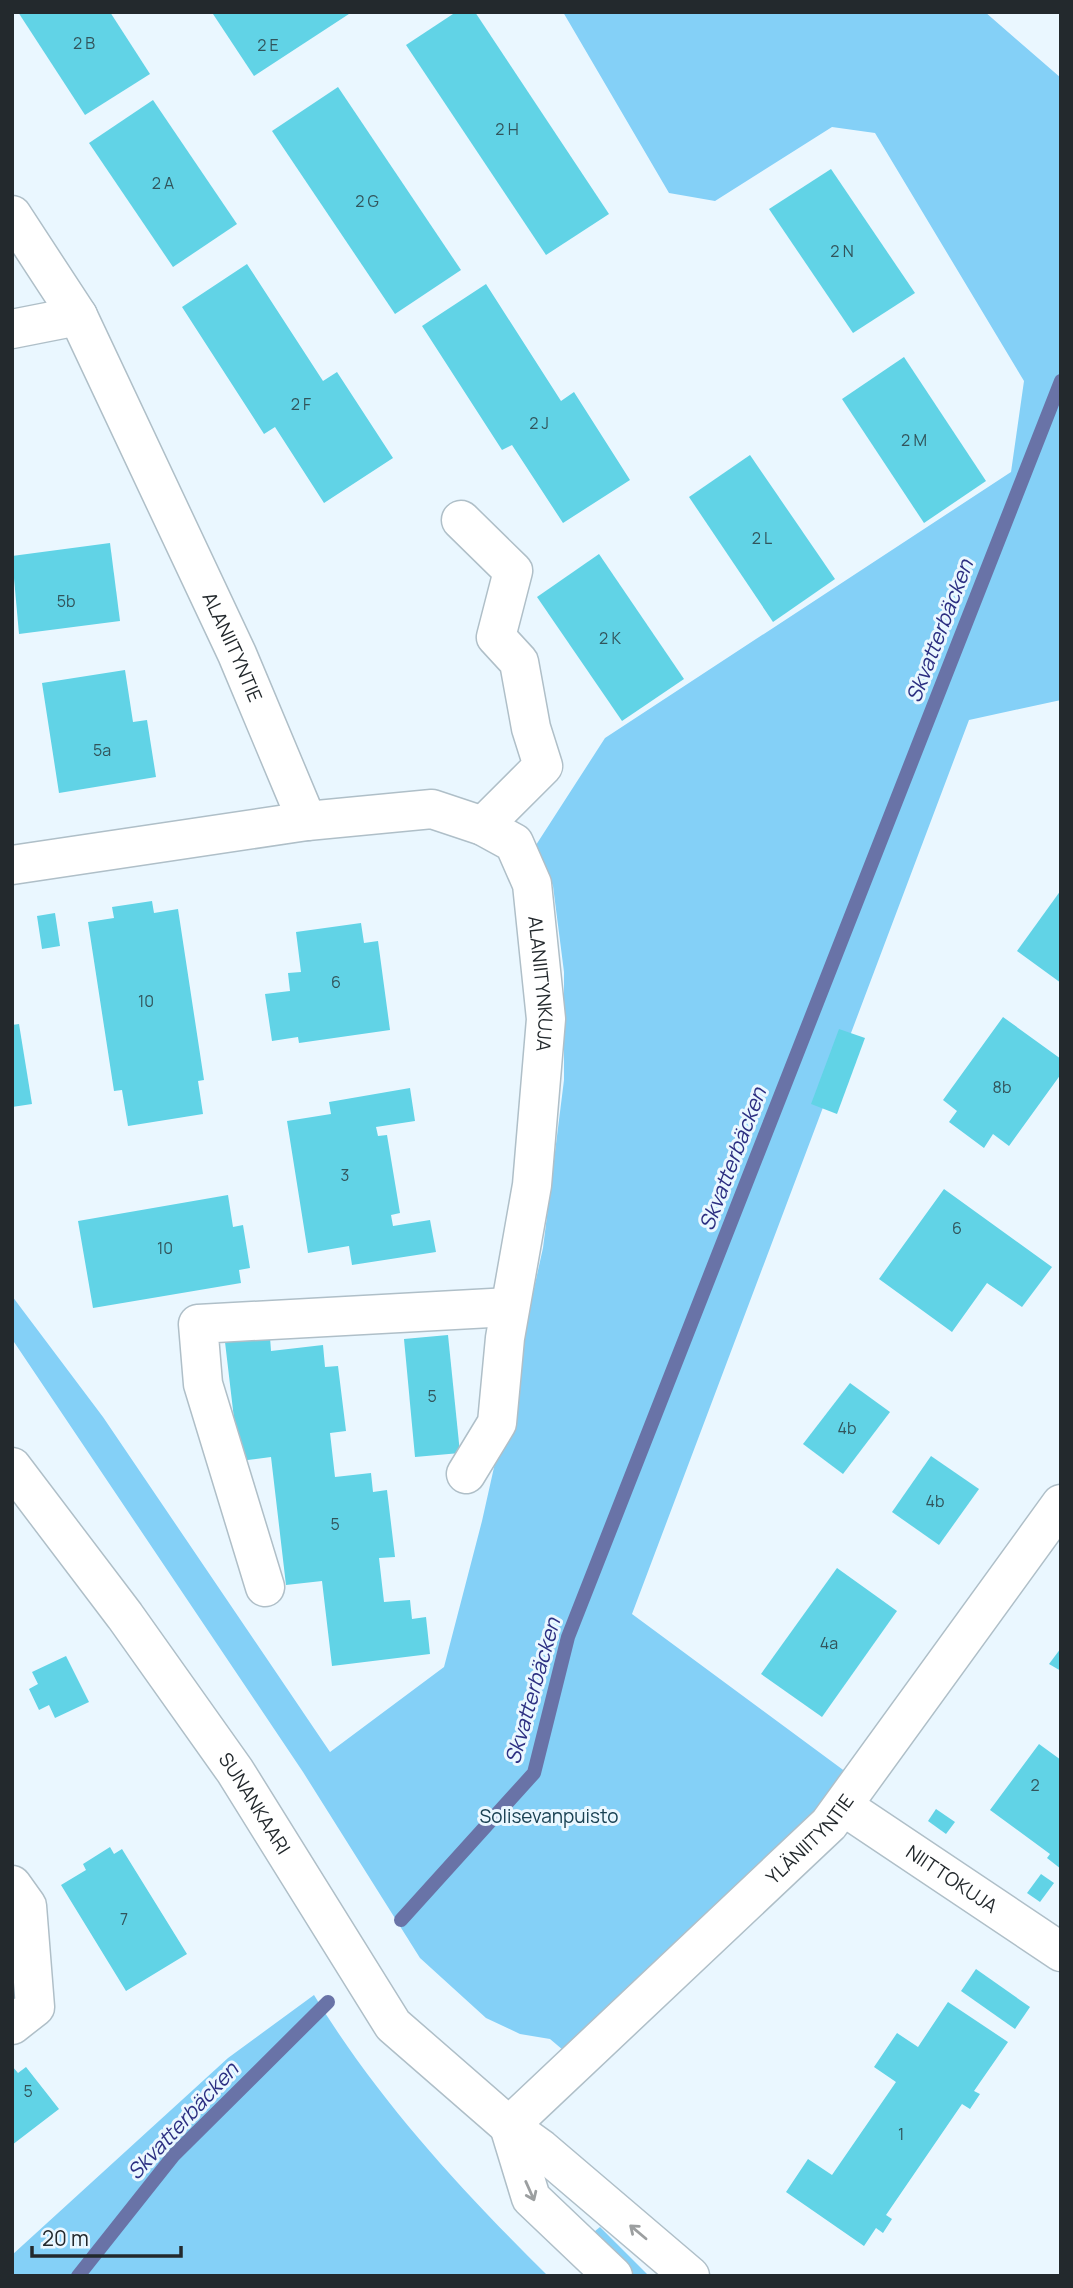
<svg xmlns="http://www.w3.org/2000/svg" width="1073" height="2288" viewBox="0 0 1073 2288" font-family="Manrope,sans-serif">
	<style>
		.green { fill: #84d0f7 }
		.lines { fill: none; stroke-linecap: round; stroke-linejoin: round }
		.stream { stroke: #6973a7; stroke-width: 14 }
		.building { fill: #61d3e6 }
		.minor-casing { stroke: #afbfc8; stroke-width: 41 }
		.minor { stroke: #fff; stroke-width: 38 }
		.oneway { stroke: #9c9fa0 }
		.labels { text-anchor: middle; stroke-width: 6; stroke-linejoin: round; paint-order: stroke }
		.number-label { font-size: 16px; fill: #32545b }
		.street-label { font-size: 19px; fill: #23292d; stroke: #eaf7ff }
		.park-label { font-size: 19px; fill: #194153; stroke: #eaf7ff }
		.water-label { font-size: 21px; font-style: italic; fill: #2c2f82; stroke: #eaf7ff }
	</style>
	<rect width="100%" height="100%" fill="#eaf7ff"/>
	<g class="green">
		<polygon points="563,12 985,12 1061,78 1061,700 969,720 632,1614 850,1775 755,1874 563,2050 550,2039 520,2034 486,2018 420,1958 303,1772 12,1339 12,1296 103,1417 330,1752 444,1667 482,1521 543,1248 564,1080 564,972 553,886 536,845 605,738 1011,472 1024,381 875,133 832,127 715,201 669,193"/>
		<path d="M314 1995C377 2099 461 2190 548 2276H12V2255L228 2058Z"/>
		<polygon points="600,2227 649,2276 625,2276 589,2236"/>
	</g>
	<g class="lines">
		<g class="stream">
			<polyline points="401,1920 534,1773 568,1637 1061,381"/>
			<polyline points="78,2276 174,2155 328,2002"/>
		</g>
	</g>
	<g class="building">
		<polygon points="18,12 110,12 150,74 85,115"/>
		<polygon points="216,12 352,12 254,76 213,14"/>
		<polygon points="456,12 475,12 609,214 546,255 406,45"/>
		<polygon points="338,87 461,270 395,314 272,131"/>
		<polygon points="153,100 237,224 173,267 89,143"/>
		<polygon points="831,169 915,293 853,333 769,209"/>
		<polygon points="247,264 323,381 337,372 393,458 324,503 275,427 264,434 182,307"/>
		<polygon points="486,284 561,401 574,392 630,480 563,523 512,445 502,450 422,326"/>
		<polygon points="904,357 986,481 924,523 842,399"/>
		<polygon points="750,455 835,579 773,622 689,497"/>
		<polygon points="110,543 120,621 19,634 12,556"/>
		<polygon points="599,554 684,679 622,721 537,597"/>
		<polygon points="125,670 133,722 147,720 156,777 59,793 42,683"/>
		<polygon points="1061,890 1061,983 1017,951"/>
		<polygon points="152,901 154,913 178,909 204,1080 198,1081 203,1114 128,1126 122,1090 114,1091 88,922 114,918 112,907"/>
		<polygon points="55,913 60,946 42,949 37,916"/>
		<polygon points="361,923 364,943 378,941 390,1030 299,1043 298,1037 272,1041 265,994 290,991 288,973 301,972 296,932"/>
		<polygon points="1003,1017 1061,1059 1061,1074 1009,1146 993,1134 984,1148 949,1122 957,1111 943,1100"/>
		<polygon points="19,1024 32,1104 12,1107 12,1025"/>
		<polygon points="839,1029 865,1038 837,1114 811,1104"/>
		<polygon points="410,1088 415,1121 376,1127 378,1136 387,1135 400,1213 391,1215 393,1226 430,1220 436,1252 352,1265 349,1246 308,1253 287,1121 331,1114 329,1102"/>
		<polygon points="944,1189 1052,1267 1022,1307 987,1283 952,1332 879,1279"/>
		<polygon points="228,1195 233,1227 243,1225 250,1268 239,1270 241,1283 93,1308 78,1221"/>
		<polygon points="448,1335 460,1453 415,1457 404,1339"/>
		<polygon points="270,1337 271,1351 323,1345 325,1367 338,1366 346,1431 330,1433 335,1477 371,1473 373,1492 387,1490 395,1557 379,1558 384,1602 410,1600 412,1619 426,1617 430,1654 332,1666 322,1581 286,1585 271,1457 239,1461 225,1342"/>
		<polygon points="850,1383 890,1412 843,1474 803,1444"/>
		<polygon points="931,1456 979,1489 939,1545 892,1512"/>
		<polygon points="837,1568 897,1611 822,1717 761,1674"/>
		<polygon points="1061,1648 1061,1671 1049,1664"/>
		<polygon points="66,1656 89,1702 55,1718 49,1705 39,1710 29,1689 38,1684 32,1672"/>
		<polygon points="1039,1744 1061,1760 1061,1869 1047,1858 1050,1854 990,1810"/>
		<polygon points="936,1809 955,1822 946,1834 928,1821"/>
		<polygon points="110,1847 114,1854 122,1849 187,1954 126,1991 61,1885 86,1870 83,1864"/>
		<polygon points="1041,1874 1054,1883 1040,1902 1027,1893"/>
		<polygon points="976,1969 1030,2007 1015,2029 961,1991"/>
		<polygon points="948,2002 1008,2042 974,2091 980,2094 970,2109 962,2104 886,2215 892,2219 883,2233 876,2228 864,2246 786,2192 808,2159 832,2175 896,2082 874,2067 897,2033 918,2047"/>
		<polygon points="12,2066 18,2073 26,2067 59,2109 12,2145"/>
	</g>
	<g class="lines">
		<defs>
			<g id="minor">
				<path id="s1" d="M12 215 78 316 237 654 307 821"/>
				<polyline points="12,329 78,316"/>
				<polyline points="461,520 513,571 496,637 519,662 531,728 543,766 483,826"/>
				<path id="s2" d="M12 865 307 821 432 809 483 826 514 843 532 884 546 1019 532 1185 505 1338 497 1423 466 1474"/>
				<path id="s3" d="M12 1467 125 1616 235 1771 393 2025 509 2126 541 2149 690 2276"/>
				<polyline points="265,1587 203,1384 198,1324 510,1307"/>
				<path id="s4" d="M843 1806 1061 1952"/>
				<polyline points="12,1885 27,1906 35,2007 12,2025"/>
				<path id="s5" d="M509 2126 829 1824 1061 1504"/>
				<polyline points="509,2126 531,2198 613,2276"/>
			</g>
		</defs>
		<use href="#minor" class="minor-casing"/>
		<use href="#minor" class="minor"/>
	</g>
	<defs><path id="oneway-shaft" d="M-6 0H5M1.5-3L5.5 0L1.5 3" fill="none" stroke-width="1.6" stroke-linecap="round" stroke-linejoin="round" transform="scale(1.75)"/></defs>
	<g class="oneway">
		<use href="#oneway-shaft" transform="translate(530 2191) rotate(66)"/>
		<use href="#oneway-shaft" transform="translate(638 2232) rotate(-140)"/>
	</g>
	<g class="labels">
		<g class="number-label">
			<text x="84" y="49">2 B</text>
			<text x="268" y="51">2 E</text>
			<text x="507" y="135">2 H</text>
			<text x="163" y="189">2 A</text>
			<text x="367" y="207">2 G</text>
			<text x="842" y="257">2 N</text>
			<text x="301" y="410">2 F</text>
			<text x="539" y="429">2 J</text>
			<text x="914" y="446">2 M</text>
			<text x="762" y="544">2 L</text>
			<text x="66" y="607">5b</text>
			<text x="610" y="644">2 K</text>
			<text x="102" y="756">5a</text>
			<text x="336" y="988">6</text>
			<text x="146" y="1007">10</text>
			<text x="1002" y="1093">8b</text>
			<text x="345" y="1181">3</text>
			<text x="957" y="1234">6</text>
			<text x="165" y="1254">10</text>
			<text x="432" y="1402">5</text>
			<text x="847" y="1434">4b</text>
			<text x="935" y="1507">4b</text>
			<text x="335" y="1530">5</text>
			<text x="829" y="1649">4a</text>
			<text x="1035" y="1791">2</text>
			<text x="124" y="1925">7</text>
			<text x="28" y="2097">5</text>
			<text x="901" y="2140">1</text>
		</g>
		<g class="street-label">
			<text dy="7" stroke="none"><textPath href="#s1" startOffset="486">ALANIITYNTIE</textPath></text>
			<text dy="7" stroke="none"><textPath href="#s2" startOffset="658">ALANIITYNKUJA</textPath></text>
			<text dy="7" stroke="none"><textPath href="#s3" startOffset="415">SUNANKAARI</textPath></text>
			<text dy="7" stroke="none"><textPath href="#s5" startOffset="416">YLÄNIITYNTIE</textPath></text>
			<text dy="7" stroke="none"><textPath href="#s4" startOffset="131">NIITTOKUJA</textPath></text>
		</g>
		<g class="park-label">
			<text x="549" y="1823">Solisevanpuisto</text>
		</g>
		<g class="water-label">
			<text transform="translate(940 631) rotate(-69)" y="7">Skvatterbäcken</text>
			<text transform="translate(733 1159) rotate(-69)" y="7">Skvatterbäcken</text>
			<text transform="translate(533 1691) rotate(-74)" y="7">Skvatterbäcken</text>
			<text transform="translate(183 2121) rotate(-47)" y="7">Skvatterbäcken</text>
		</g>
	</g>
	<rect width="1073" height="2288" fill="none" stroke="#23292d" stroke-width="28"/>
	<path d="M32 2246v10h149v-10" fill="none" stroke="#23292d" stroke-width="3.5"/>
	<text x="42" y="2246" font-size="21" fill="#23292d" stroke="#eaf7ff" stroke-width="5" paint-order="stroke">20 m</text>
</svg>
